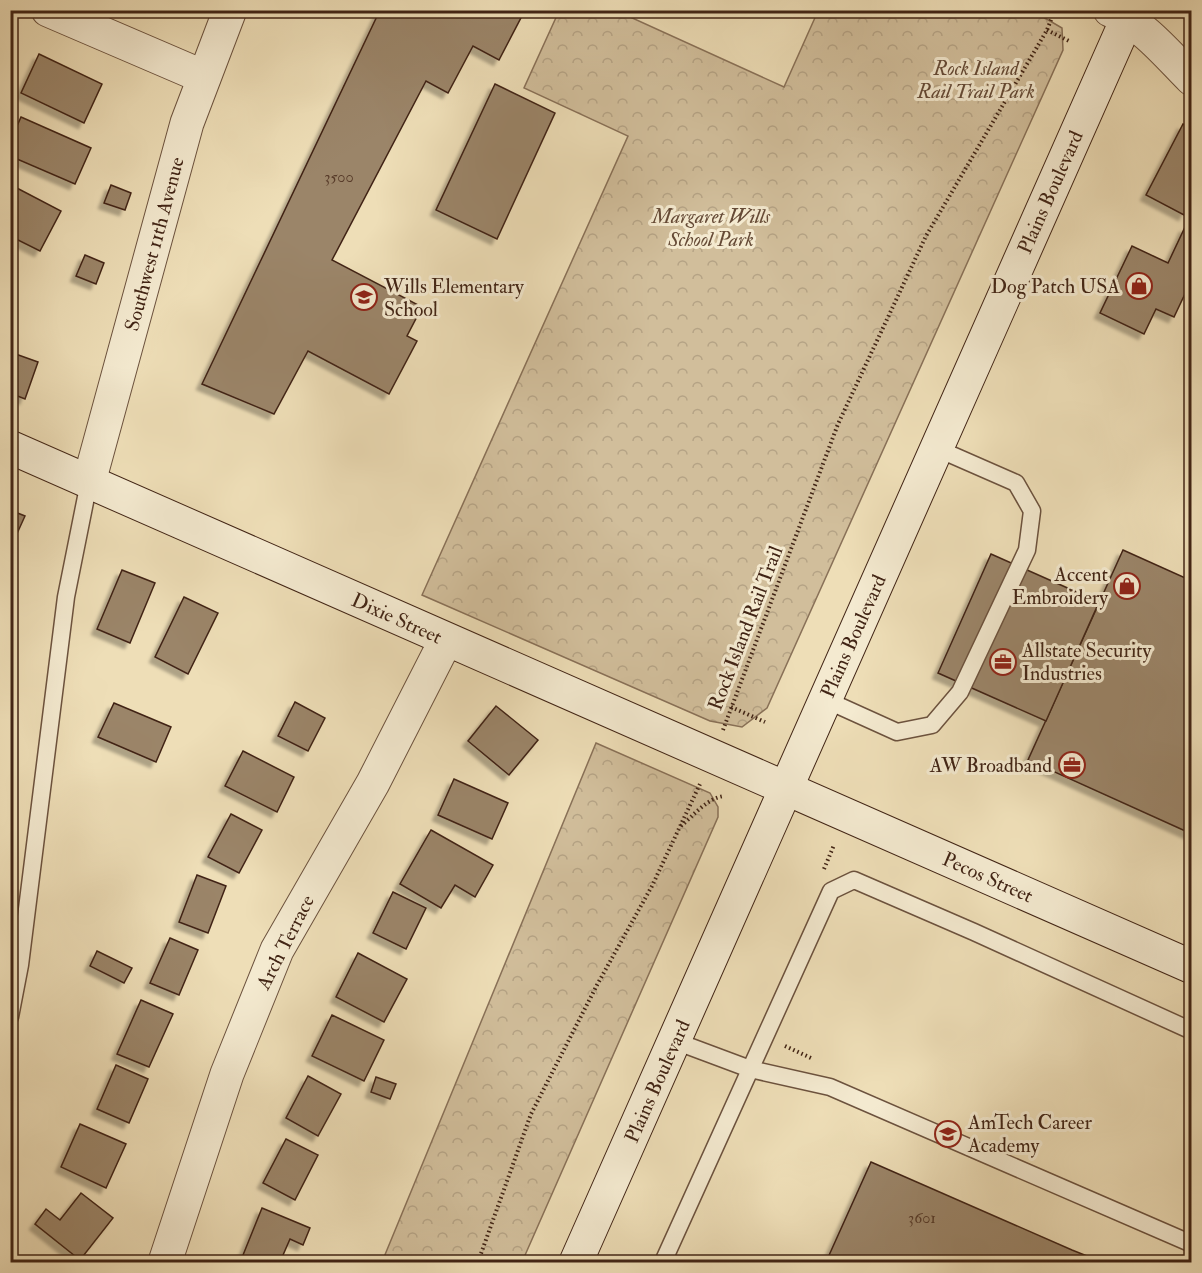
<svg xmlns="http://www.w3.org/2000/svg" width="1202" height="1273" viewBox="0 0 1202 1273" font-family="'IM FELL Double Pica',serif">
	<style>
		.forest { fill: url(#forest-crowns); stroke: #897158; stroke-width: 1.5 }
		.building { fill: #9b8569; stroke: #412415; stroke-width: 1.5; filter: url(#shadow) }
		.lines { fill: none; stroke-linecap: round; stroke-linejoin: round }
		.lane-casing { stroke: #6c523e; stroke-width: 19 }
		.street-casing { stroke: #6c523e; stroke-width: 35 }
		.secondary-casing { stroke: #412415; stroke-width: 35 }
		.path { stroke: #412415; stroke-width: 4; stroke-dasharray: 1.5 3; stroke-linecap: butt }
		.lane { stroke: #f4ead0; stroke-width: 16 }
		.street { stroke: #f4ead0; stroke-width: 33 }
		.secondary { stroke: #f4ead0; stroke-width: 33 }
		.labels { text-anchor: middle; stroke-width: 6; stroke-linejoin: round; paint-order: stroke }
		.number-label { font-size: 16px; fill: #583c2a }
		.park-label { font-size: 20px; font-style: italic; fill: #654a36; stroke: #f4ead0 }
		.street-label { font-size: 20px; fill: #412415; stroke: #f4ead0 }
		.poi-label { font-size: 20px; fill: #412415; stroke: #f4ead0; text-anchor: start }
	</style>
	<defs>
		<pattern id="forest-crowns" width="20" height="18" patternUnits="userSpaceOnUse" patternTransform="scale(1.5)"><rect width="20" height="18" fill="#d1be9b"/><path d="M2 6a3 3 0 1 1 6 0M12 15a3 3 0 1 1 6 0" fill="none" stroke="#b5a385"/></pattern>
		<filter id="shadow"><feDropShadow dx="-5.5" dy="5.5" stdDeviation="1.5" flood-color="#0004"/></filter>
	</defs>
	<rect width="100%" height="100%" fill="#eedeb7"/>
	<filter id="stains"><feTurbulence type="fractalNoise" baseFrequency=".00333" numOctaves="4"/><feColorMatrix values="0 0 0 0 .2 0 0 0 0 .09 0 0 0 0 .02 0 0 0 .5 -.17"/></filter>
	<radialGradient id="worn" r=".72"><stop offset=".6" stop-color="#630" stop-opacity="0"/><stop offset="1" stop-color="#630" stop-opacity=".3"/></radialGradient>
	<g class="forest">
		<polygon points="559,11 617,11 784,87 818,11 1033,11 1062,28 1063,50 767,708 742,727 710,721 422,595 628,136 524,88"/>
		<polygon points="596,743 710,793 718,807 718,817 522,1262 382,1262"/>
	</g>
	<g class="building">
		<polygon points="380,10 520,10 524,12 499,60 473,46 448,93 426,81 332,260 422,307 407,336 417,341 389,394 308,351 274,414 202,384"/>
		<polygon points="39,54 102,84 84,123 21,93"/>
		<polygon points="495,84 555,113 497,239 436,210"/>
		<polygon points="21,117 91,148 75,184 10,156 10,142"/>
		<polygon points="1183,124 1192,128 1192,200 1184,215 1146,195"/>
		<polygon points="111,185 131,193 125,210 104,203"/>
		<polygon points="13,186 61,211 40,251 10,236 10,191"/>
		<polygon points="1185,227 1192,230 1192,279 1174,317 1156,309 1144,334 1100,313 1132,246 1168,263"/>
		<polygon points="85,255 104,263 96,284 76,276"/>
		<polygon points="10,352 38,362 25,399 10,393"/>
		<polygon points="10,510 25,516 10,549"/>
		<polygon points="1123,550 1192,581 1192,834 1028,760"/>
		<polygon points="991,554 1099,602 1046,721 938,673"/>
		<polygon points="122,570 155,583 130,643 97,629"/>
		<polygon points="184,597 218,613 188,674 155,657"/>
		<polygon points="295,702 325,718 308,751 278,736"/>
		<polygon points="114,703 171,727 156,762 98,737"/>
		<polygon points="496,706 538,740 509,775 468,741"/>
		<polygon points="243,751 294,777 277,812 225,786"/>
		<polygon points="454,779 508,803 492,839 438,815"/>
		<polygon points="231,814 262,830 239,873 208,857"/>
		<polygon points="431,830 493,865 475,897 455,885 441,908 400,884"/>
		<polygon points="197,875 226,886 208,933 179,922"/>
		<polygon points="393,892 426,908 406,949 373,933"/>
		<polygon points="170,938 198,950 179,995 150,983"/>
		<polygon points="97,951 132,968 124,983 90,966"/>
		<polygon points="358,953 407,979 384,1022 336,997"/>
		<polygon points="141,1000 173,1014 149,1067 117,1054"/>
		<polygon points="332,1015 384,1040 364,1081 312,1056"/>
		<polygon points="116,1065 148,1079 129,1123 97,1109"/>
		<polygon points="308,1076 341,1094 318,1136 286,1118"/>
		<polygon points="376,1077 396,1084 390,1099 371,1092"/>
		<polygon points="80,1124 126,1144 106,1188 61,1167"/>
		<polygon points="286,1139 318,1155 295,1200 263,1183"/>
		<polygon points="871,1162 1072,1250 1102,1262 826,1262"/>
		<polygon points="81,1193 113,1218 80,1260 35,1224 46,1209 60,1220"/>
		<polygon points="262,1208 310,1228 303,1245 290,1239 280,1262 247,1262 241,1260"/>
	</g>
	<g class="lines">
		<defs>
			<g id="lane">
				<polyline points="824,699 897,732 932,725 960,692 1027,550 1032,511 1016,483 936,448"/>
				<polyline points="10,1017 20,965 66,597 89,482"/>
				<polyline points="675,1041 750,1069 830,1087 1192,1244"/>
				<polyline points="663,1262 831,891 854,880 974,932 1192,1031"/>
			</g>
			<g id="street">
				<polyline points="48,10 204,77"/>
				<path d="M1110 10C1144 25 1166 53 1192 79"/>
				<polyline points="89,482 187,123 230,10"/>
				<polyline points="165,1262 227,1074 277,950 373,783 446,640"/>
			</g>
			<g id="secondary">
				<polyline points="10,447 1192,967"/>
				<polyline points="576,1262 1131,10"/>
			</g>
		</defs>
		<use href="#lane" class="lane-casing"/>
		<use href="#street" class="street-casing"/>
		<use href="#secondary" class="secondary-casing"/>
		<g class="path">
			<polyline points="1047,30 1069,41"/>
			<polyline points="731,707 765,722"/>
			<polyline points="723,730 838,424 926,236 1047,30 1055,10"/>
			<path d="M681 826C693 816 707 798 724 796"/>
			<polyline points="824,869 834,845"/>
			<polyline points="785,1046 811,1058"/>
			<polyline points="478,1262 531,1114 597,985 652,886 700,784"/>
		</g>
		<use href="#lane" class="lane"/>
		<use href="#street" class="street"/>
		<use href="#secondary" class="secondary"/>
	</g>
	<defs>
		<symbol id="shop-ring" viewBox="-11 -11 22 22"><circle r="9.5" fill="#f4ead0" stroke="#8f2418" stroke-width="1.5"/><path d="M-5-2.5h2.3a2.7 3.5 0 0 1 5.4 0H5L5.5 6h-11ZM-1.5-2.5h3a1.5 2.3 0 0 0-3 0Z" fill="#8f2418"/></symbol>
		<symbol id="school-ring" viewBox="-11 -11 22 22"><circle r="9.5" fill="#f4ead0" stroke="#8f2418" stroke-width="1.5"/><path d="M0-5L7-2L0 1L-7-2ZM-4 1L0 2.5L4 1V4Q0 6-4 4Z" fill="#8f2418"/></symbol>
		<symbol id="office-ring" viewBox="-11 -11 22 22"><circle r="9.5" fill="#f4ead0" stroke="#8f2418" stroke-width="1.5"/><path d="M-6-3h4V-5.5h4V-3h4V5H-6ZM-1-4.5V-3h2v-1.5ZM-6 0V1H6V0Z" fill="#8f2418"/></symbol>
	</defs>
	<g fill-rule="evenodd">
		<use href="#shop-ring" x="1124" y="271" width="30" height="30"/>
		<use href="#school-ring" x="349" y="282" width="30" height="30"/>
		<use href="#shop-ring" x="1112" y="571" width="30" height="30"/>
		<use href="#office-ring" x="988" y="647" width="30" height="30"/>
		<use href="#office-ring" x="1057" y="750" width="30" height="30"/>
		<use href="#school-ring" x="933" y="1119" width="30" height="30"/>
	</g>
	<g class="labels">
		<g class="number-label">
			<text x="339" y="182">3500</text>
			<text x="922" y="1223">3601</text>
		</g>
		<g class="park-label">
			<text x="976" y="75">Rock Island<tspan x="976" dy="23">Rail Trail Park</tspan></text>
			<text x="711" y="223">Margaret Wills<tspan x="711" dy="23">School Park</tspan></text>
		</g>
		<g class="street-label">
			<text transform="translate(1050 192) rotate(-66)" y="7">Plains Boulevard</text>
			<text transform="translate(154 244) rotate(-75)" y="7">Southwest 11th Avenue</text>
			<text transform="translate(397 618) rotate(24)" y="7">Dixie Street</text>
			<text transform="translate(745 628) rotate(-69)" y="7">Rock Island Rail Trail</text>
			<text transform="translate(853 636) rotate(-66)" y="7">Plains Boulevard</text>
			<text transform="translate(988 877) rotate(24)" y="7">Pecos Street</text>
			<text transform="translate(285 942) rotate(-63)" y="7">Arch Terrace</text>
			<text transform="translate(657 1081) rotate(-66)" y="7">Plains Boulevard</text>
		</g>
		<g class="poi-label">
			<text x="384" y="293">Wills Elementary<tspan x="384" dy="23">School</tspan></text>
			<text x="1120" y="293" text-anchor="end">Dog Patch USA</text>
			<text x="1108" y="581" text-anchor="end">Accent<tspan x="1108" dy="23">Embroidery</tspan></text>
			<text x="1022" y="657">Allstate Security<tspan x="1022" dy="23">Industries</tspan></text>
			<text x="1052" y="772" text-anchor="end">AW Broadband</text>
			<text x="968" y="1129">AmTech Career<tspan x="968" dy="23">Academy</tspan></text>
		</g>
	</g>
	<rect width="1202" height="1273" fill="none" stroke="#eedeb7" stroke-width="36"/>
	<rect x="12" y="12" width="1178" height="1249" fill="none" stroke="#412415" stroke-width="3"/>
	<rect x="18" y="18" width="1166" height="1237" fill="none" stroke="#412415" stroke-width="1.5"/>
	<rect width="100%" height="100%" filter="url(#stains)"/>
	<rect width="100%" height="100%" fill="url(#worn)"/>
</svg>
